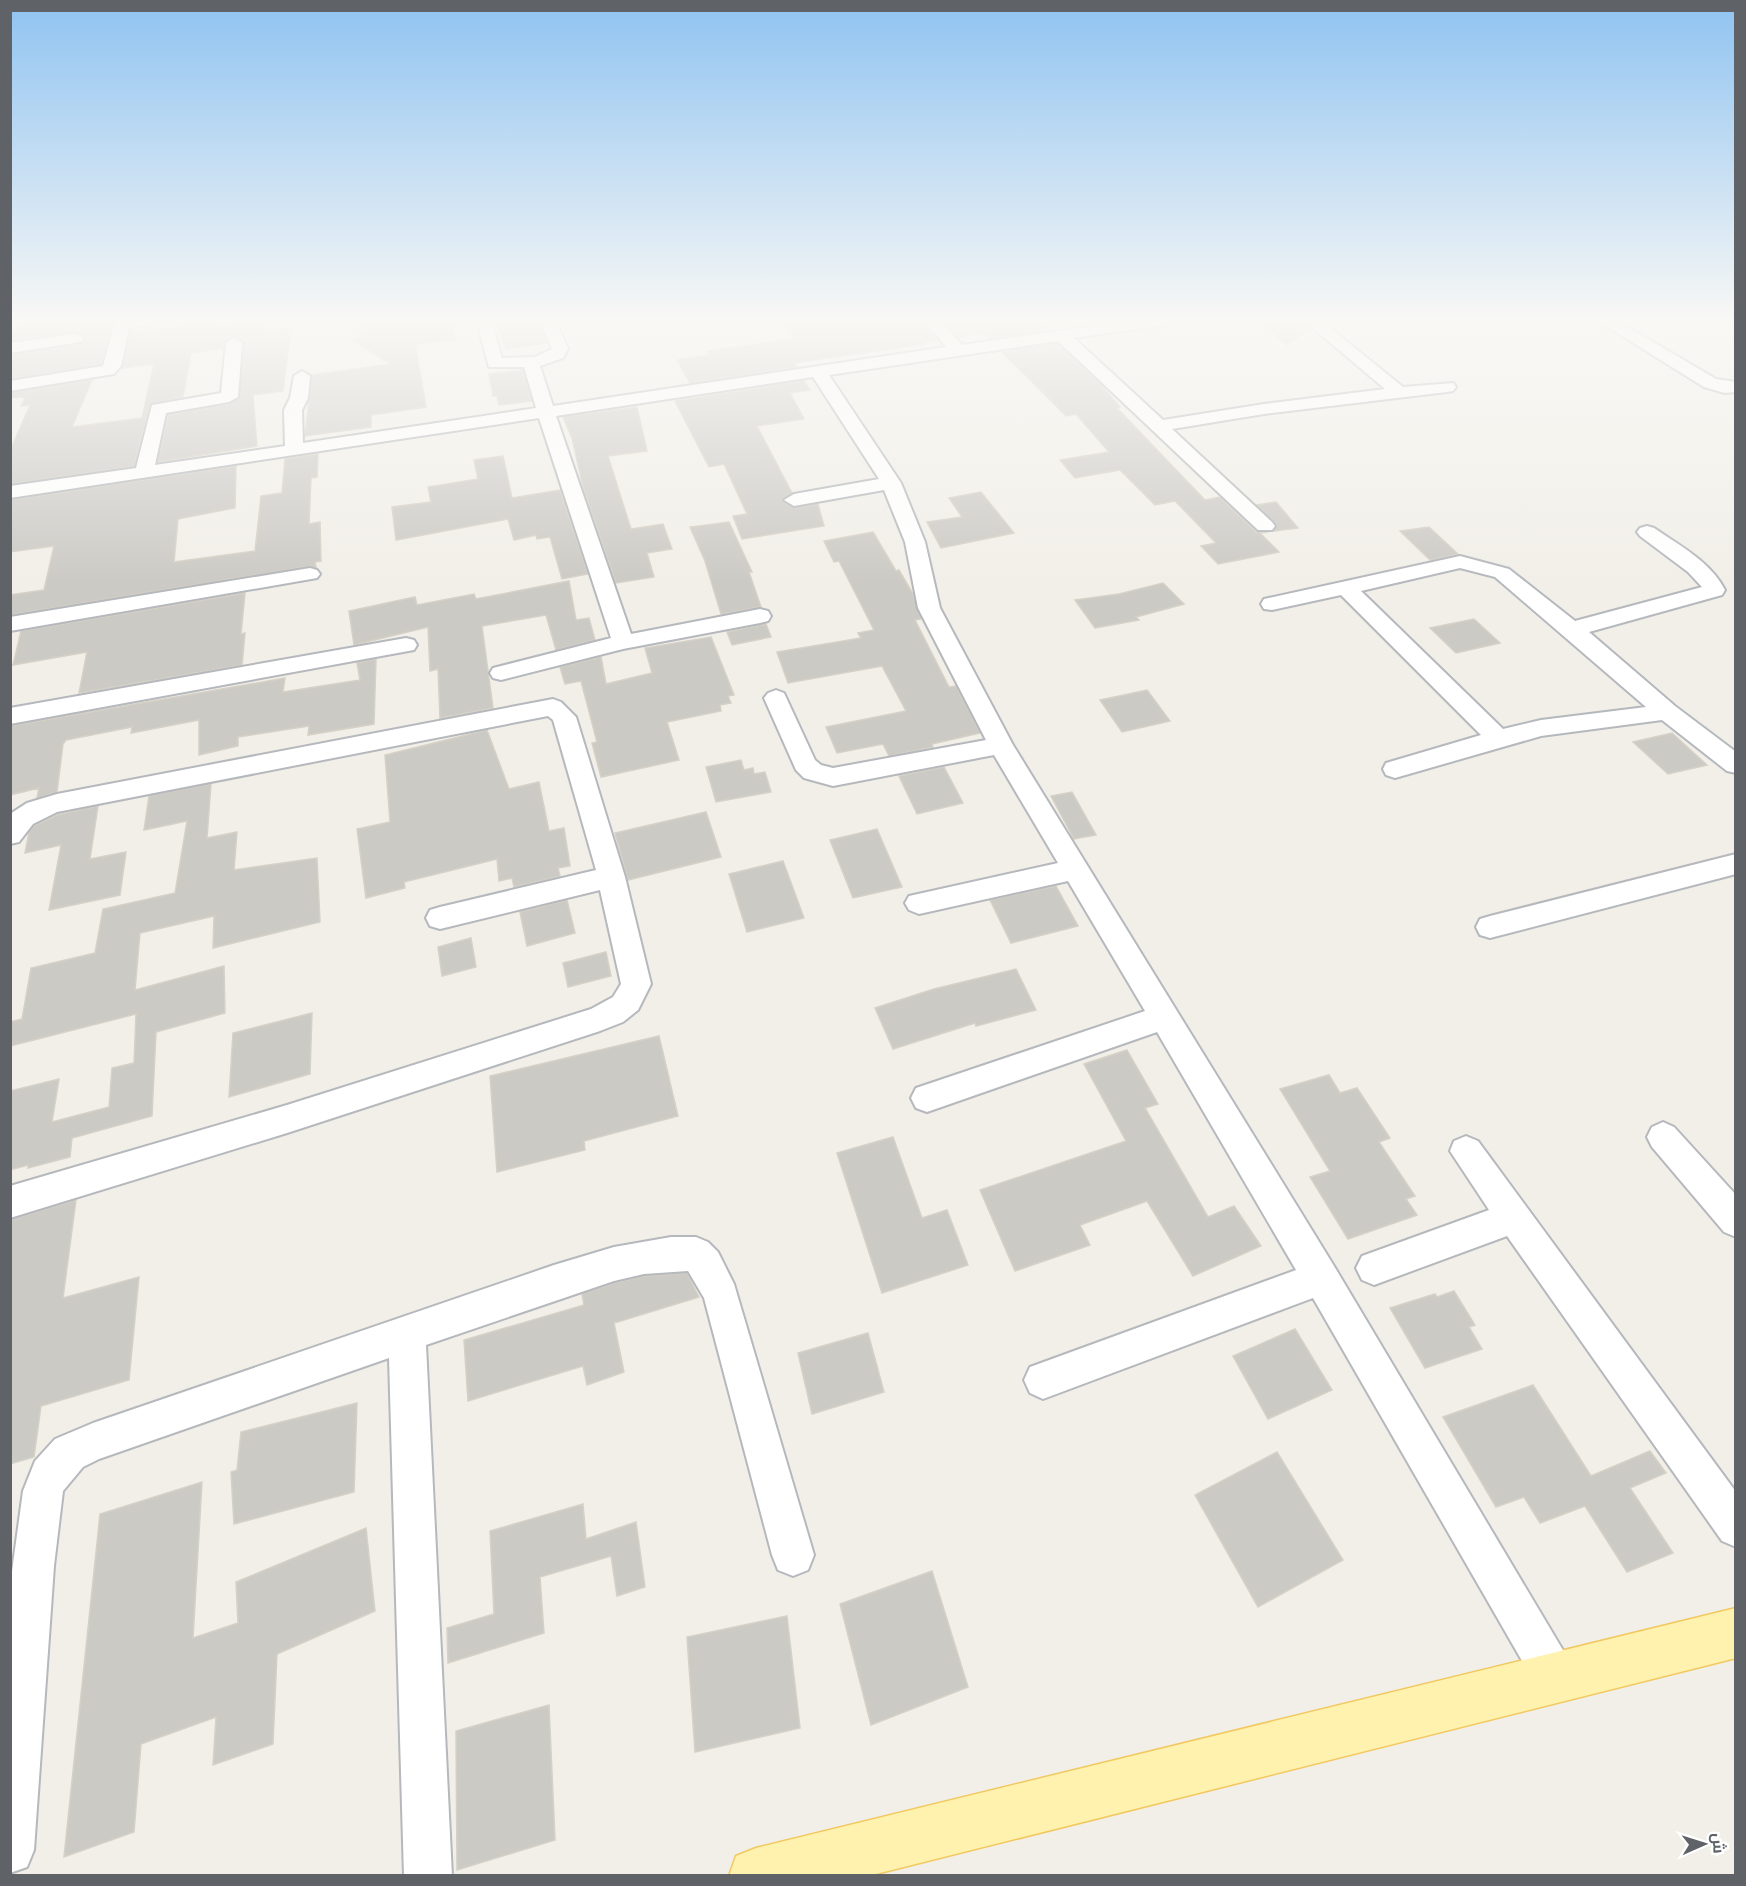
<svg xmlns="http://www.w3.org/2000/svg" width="1746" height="1886" viewBox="0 0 1746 1886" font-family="'Space Grotesk',Cairo,sans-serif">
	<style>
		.building { fill: #cccac5; stroke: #d6d1c6; stroke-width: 1.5 }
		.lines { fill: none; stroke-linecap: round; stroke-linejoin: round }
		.minor-casing { stroke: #b5b8bc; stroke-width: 4 }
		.major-casing { stroke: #f2c960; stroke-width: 3 }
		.minor { fill: #fff; fill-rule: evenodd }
		.major { fill: #fff2af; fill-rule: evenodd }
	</style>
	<rect width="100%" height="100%" fill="#f1efe8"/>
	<g class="building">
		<polygon points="23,319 112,319 101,364 10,379 10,355 81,344 85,340 83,335 75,332 10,341 10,331 17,330"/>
		<polygon points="187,319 217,319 216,328 262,322 262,328 266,328 265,331 291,327 283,391 253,395 257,446 158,462 168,415 229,404 240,397 244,343 233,336 225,341 223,348 191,353 183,397 150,404 134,466 10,484 10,451 30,405 21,406 25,397 10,398 10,393 92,380 72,427 142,418 154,364 122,368 130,332 186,326"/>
		<polygon points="385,319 453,319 455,340 415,344 426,407 371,415 371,427 305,436 312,375 391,364 352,340 363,334 356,325 386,322"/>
		<polygon points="496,319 537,319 547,343 506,349"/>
		<polygon points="782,319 922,320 938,340 925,342 926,344 793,363 796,367 690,383 677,360 709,355 707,351 794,339"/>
		<polygon points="943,319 1036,319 1047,330 990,339 985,333 958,337"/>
		<polygon points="1256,319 1300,319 1310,329 1287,345"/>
		<polygon points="1057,343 1102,386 1120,407 1117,408 1205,500 1220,497 1256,532 1268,532 1260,533 1279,552 1218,564 1201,546 1216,543 1175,501 1155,505 1120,470 1075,478 1060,460 1109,452 1076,414 1066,416 1002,352"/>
		<polygon points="523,370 532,401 499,405 497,396 493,396 489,374"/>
		<polygon points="804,381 810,390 790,393 804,419 757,426 792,493 782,501 794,508 818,504 824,526 742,539 733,516 747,514 724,464 709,467 675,401"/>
		<polygon points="637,407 647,451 608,456 631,529 663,524 672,549 647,553 654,577 616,583 583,487 572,438 563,417"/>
		<polygon points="318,454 317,477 311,478 309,524 320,522 321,561 315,562 316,567 310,566 10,615 10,595 44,590 54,546 10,552 10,500 236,466 235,508 178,519 174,562 255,551 261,496 282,493 285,459"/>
		<polygon points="503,456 512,498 560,490 588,574 562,579 550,537 537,539 536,535 514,540 508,519 396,540 392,507 431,502 428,487 478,479 474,460"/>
		<polygon points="981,492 1014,533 941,548 927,522 962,517 949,498"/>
		<polygon points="1276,502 1298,528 1274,531 1277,525 1257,505"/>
		<polygon points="729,522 752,572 749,572 761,607 721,614 705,561 690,527"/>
		<polygon points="1429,527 1458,554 1430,560 1400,531"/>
		<polygon points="873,532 896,571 899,570 913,594 921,619 915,620 949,687 956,686 980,733 932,744 933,747 889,756 883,744 837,753 826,727 906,711 882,666 788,683 777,652 861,638 858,633 874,630 839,561 834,562 824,541"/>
		<polygon points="569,581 576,620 589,618 595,640 556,650 546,615 482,626 493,708 440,718 438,669 430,671 428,627 354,645 349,611 415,597 417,605 474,594 476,599"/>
		<polygon points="1163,583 1184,604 1136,617 1139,620 1095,628 1075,600 1119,594"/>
		<polygon points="245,593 241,634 245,633 242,665 79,693 87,652 13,665 21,631"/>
		<polygon points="1474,619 1500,643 1456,653 1430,628"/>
		<polygon points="766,624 771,637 732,645 727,632"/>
		<polygon points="711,637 734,695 728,696 731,703 720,705 721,711 667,722 679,760 601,777 592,743 597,742 581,681 565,684 560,667 601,657 606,684 652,673 645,648"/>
		<polygon points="376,659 374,724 308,735 309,726 238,737 238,746 199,755 199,720 131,733 132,727 66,740 63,744 57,792 37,798 39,788 10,795 10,726 285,678 283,692 360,680 357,663"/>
		<polygon points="1147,690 1170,721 1122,732 1100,700"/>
		<polygon points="487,730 509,789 539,782 549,831 564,828 570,866 558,868 560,876 514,887 512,878 499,881 497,859 404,882 405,888 366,898 357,829 390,822 385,755"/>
		<polygon points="1672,733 1707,765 1668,774 1633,742"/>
		<polygon points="741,760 744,770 753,768 754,774 765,772 771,792 716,802 706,767"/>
		<polygon points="944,767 963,803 917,814 899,776"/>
		<polygon points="211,784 207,838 237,832 234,870 317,858 320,922 213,948 214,916 140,933 135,990 224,966 225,1013 156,1032 152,1116 72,1138 70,1157 28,1168 28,1165 10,1170 10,1091 59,1079 52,1122 109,1107 112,1068 134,1063 136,1014 10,1046 10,1022 22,1019 31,968 95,953 103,909 175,893 187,821 144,830 149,796"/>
		<polygon points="1072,792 1096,835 1074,839 1051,796"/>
		<polygon points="98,806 90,859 126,852 120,895 49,910 61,845 25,853 29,832 34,826 57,815"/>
		<polygon points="706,812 721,857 628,880 615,833"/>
		<polygon points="877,829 902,887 853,898 830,840"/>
		<polygon points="783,861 804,918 747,932 729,874"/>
		<polygon points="1056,886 1078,926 1011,943 990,900"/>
		<polygon points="567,900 575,933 527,946 520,912"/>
		<polygon points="471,938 476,967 442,976 438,947"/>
		<polygon points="606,952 611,976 568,987 563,963"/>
		<polygon points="1016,969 1036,1010 976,1026 975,1023 893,1049 875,1008 934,989"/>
		<polygon points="312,1013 310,1074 229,1097 233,1033"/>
		<polygon points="659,1036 678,1116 584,1141 585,1150 497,1172 490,1076"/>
		<polygon points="1127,1050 1158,1104 1145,1108 1208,1217 1234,1206 1261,1246 1193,1276 1147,1201 1080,1225 1090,1245 1015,1271 980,1190 1126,1141 1084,1064"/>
		<polygon points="1329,1075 1340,1093 1357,1088 1390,1138 1379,1142 1415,1196 1406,1199 1417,1215 1348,1239 1310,1177 1330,1171 1280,1089"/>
		<polygon points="893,1137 922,1218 947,1210 968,1265 882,1293 837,1153"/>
		<polygon points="76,1200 63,1298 139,1277 129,1380 41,1406 34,1457 10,1464 10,1220"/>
		<polygon points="687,1273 699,1297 614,1323 624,1372 587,1385 583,1366 468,1401 464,1340 584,1305 582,1294 615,1283 644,1276"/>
		<polygon points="1454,1291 1475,1325 1469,1327 1482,1349 1425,1368 1390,1308 1435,1294 1437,1297"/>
		<polygon points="1295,1329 1332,1390 1268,1419 1233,1356"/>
		<polygon points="868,1333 884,1392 812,1414 798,1353"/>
		<polygon points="1533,1385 1591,1476 1650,1451 1666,1473 1630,1488 1673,1553 1627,1572 1585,1506 1540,1523 1524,1497 1496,1507 1443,1417"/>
		<polygon points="357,1403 354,1492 234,1524 231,1472 237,1470 241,1432"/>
		<polygon points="1277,1452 1343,1560 1258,1607 1195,1495"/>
		<polygon points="202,1482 193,1638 238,1623 236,1582 366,1528 375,1611 277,1654 273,1744 213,1765 216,1717 141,1744 134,1832 64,1857 100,1514"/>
		<polygon points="583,1504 586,1539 636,1522 645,1587 617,1596 611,1556 540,1577 544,1633 448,1663 447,1628 494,1614 490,1531"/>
		<polygon points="932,1571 968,1687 871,1725 840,1604"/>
		<polygon points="787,1616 800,1728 695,1752 687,1637"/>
		<polygon points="549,1705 555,1840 457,1870 456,1731"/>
	</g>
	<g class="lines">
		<defs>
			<g id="minor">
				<polygon points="130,319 163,319 161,322 129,328 121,366 114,374 10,391 10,381 103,366 114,325 116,322"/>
				<polygon points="539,319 555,319 568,349 563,358 540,366 553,406 946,347 924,319 940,319 962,345 1140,319 1178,319 1170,324 1074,338 1163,420 1264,404 1385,389 1302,319 1319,319 1403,387 1453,383 1456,387 1453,391 1447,392 1264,414 1172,429 1272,522 1275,526 1272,530 1258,530 1058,341 829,375 901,483 925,542 940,608 1013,745 1334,1266 1570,1662 1577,1677 1570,1692 1555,1699 1540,1692 1313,1298 1043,1399 1030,1393 1024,1380 1030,1367 1296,1270 1157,1032 927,1112 916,1108 911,1098 916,1088 1145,1011 1068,881 919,914 909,910 905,903 909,896 1058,863 994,755 833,786 804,778 796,770 764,698 768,693 776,690 784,693 815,760 821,765 833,768 986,740 918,608 905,542 884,490 794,506 784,500 794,494 879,479 813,377 556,416 631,634 760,609 768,611 771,616 768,621 760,623 623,649 501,680 493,678 490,673 493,668 611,638 539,418 10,498 10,486 136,468 152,405 221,393 226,343 234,338 242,343 238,397 229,402 166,413 155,465 285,446 284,410 290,398 294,376 302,371 310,376 308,398 302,410 303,443 536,408 524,367 489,367 479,330 487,325 493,327 502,358 535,357 552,349"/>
				<polygon points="1595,319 1614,319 1716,379 1736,382 1736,392 1725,393 1704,387"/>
				<polygon points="75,334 81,336 83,339 81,342 10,353 10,343"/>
				<path d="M1647 526 1654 528C1679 545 1711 562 1725 590L1722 595 1589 632 1675 706 1736 752V773L1727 771 1662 720 1541 736 1395 778 1386 775 1383 769 1386 763 1481 735 1341 595 1272 610 1264 609 1261 604 1264 599 1460 556 1509 569 1575 621 1702 587 1688 572 1640 536 1637 532 1640 528ZM1460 568 1495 577 1646 707 1541 720 1503 729 1361 591Z"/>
				<polygon points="310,568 317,570 320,574 317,578 10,631 10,617"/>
				<polygon points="406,638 414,640 417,645 414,650 10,724 10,708"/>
				<polygon points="553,699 561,702 576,717 625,877 651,984 638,1010 623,1022 600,1031 287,1133 10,1218 10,1186 287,1105 591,1009 613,997 621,984 600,890 440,929 430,926 426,918 430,910 440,907 596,870 553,720 548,716 57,812 33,824 19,842 10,844 10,814 27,803 57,794"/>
				<polygon points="1736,854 1736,874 1490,938 1480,935 1476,927 1480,919 1490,916"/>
				<polygon points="1663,1122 1674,1127 1736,1195 1736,1237 1724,1232 1652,1147 1647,1137 1652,1127"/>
				<polygon points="1466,1136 1478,1141 1736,1492 1736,1547 1722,1541 1507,1236 1374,1285 1362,1280 1356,1268 1362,1256 1489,1210 1450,1151 1454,1141"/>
				<polygon points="671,1237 696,1237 708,1242 718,1252 734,1284 814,1555 808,1570 793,1576 778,1570 772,1555 704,1298 688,1271 644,1274 614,1281 426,1345 452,1876 404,1876 389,1358 99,1459 83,1467 63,1491 54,1566 34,1850 27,1867 10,1873 10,1586 23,1491 35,1461 55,1439 93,1423 554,1265 614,1247"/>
			</g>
			<polygon id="major" points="1736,1608 1736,1658 868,1876 729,1876 736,1856 756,1848"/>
		</defs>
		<use href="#minor" class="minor-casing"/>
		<use href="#major" class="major-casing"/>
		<use href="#minor" class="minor"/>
		<use href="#major" class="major"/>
	</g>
	<linearGradient id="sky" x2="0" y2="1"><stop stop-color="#8fc3f1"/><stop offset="0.55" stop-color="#f9f8f5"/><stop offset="1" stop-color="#f9f8f5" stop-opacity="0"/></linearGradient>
	<rect width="1746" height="583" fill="url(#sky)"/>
	<rect width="1746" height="1886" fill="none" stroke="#5f6368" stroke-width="24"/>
	<g transform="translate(1704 1844) rotate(87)" stroke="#ffffff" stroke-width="4.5" paint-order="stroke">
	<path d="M0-4.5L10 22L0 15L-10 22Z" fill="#5f6368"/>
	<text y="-9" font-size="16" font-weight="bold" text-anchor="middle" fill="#5f6368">ش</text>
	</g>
</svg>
